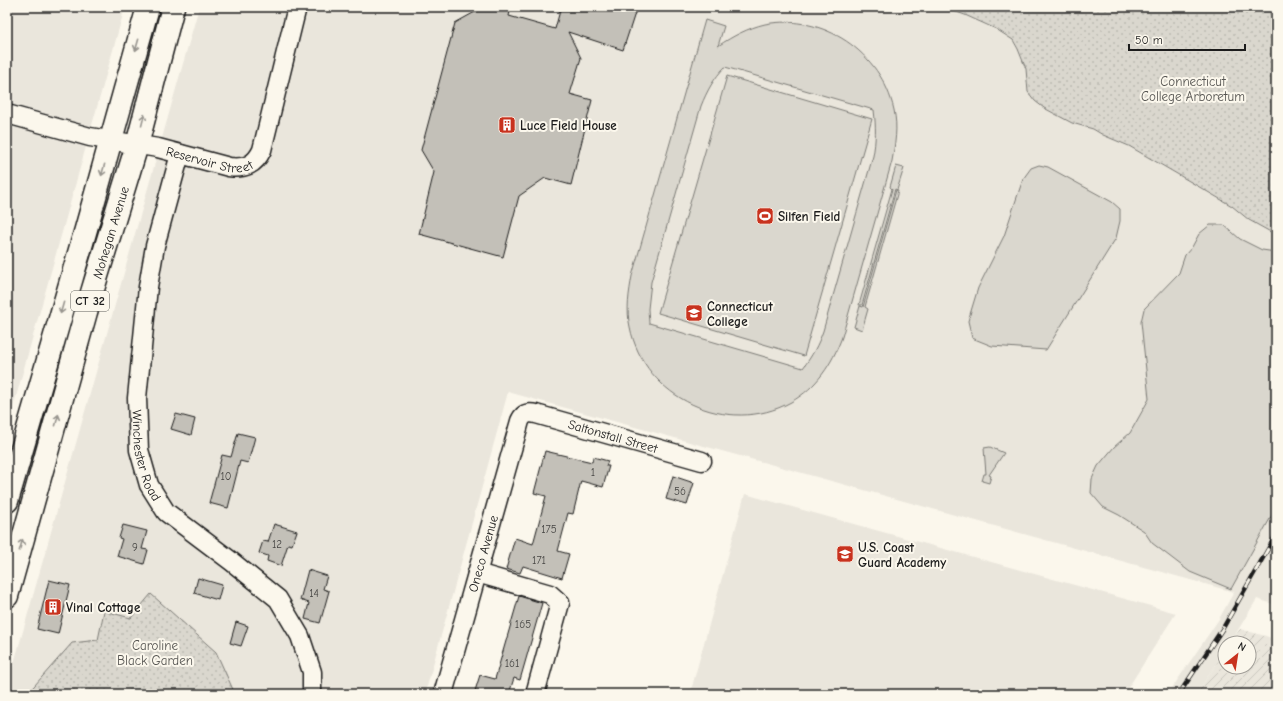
<svg xmlns="http://www.w3.org/2000/svg" width="1283" height="701" viewBox="0 0 1283 701" font-family="'Comic Neue',sans-serif">
	<style>
		.built { fill: #eae6dc }
		.industrial { fill: url(#industrial-furrows) }
		.grass { fill: #dad7ce; stroke: #7b7a75; fill-rule: evenodd }
		.park { fill: url(#park-dots); stroke: #7b7a75 }
		.building { fill: #c3c0b8; stroke: #1c1c1c }
		.lines { fill: none; stroke-linecap: round; stroke-linejoin: round }
		.minor-casing { stroke: #1c1c1c; stroke-width: 21 }
		.highway-casing { stroke: #1c1c1c; stroke-width: 25 }
		.minor { stroke: #fbf7ec; stroke-width: 18 }
		.highway { stroke: #fbf7ec; stroke-width: 22 }
		.rail-casing { stroke: #1c1c1c; stroke-width: 4.5 }
		.rail { stroke: #fbf7ec; stroke-width: 3; stroke-dasharray: 9; stroke-linecap: butt }
		.oneway { stroke: #97948e }
		.labels { text-anchor: middle; stroke-width: 4; stroke-linejoin: round; paint-order: stroke }
		.number-label { font-size: 11px; fill: #464543 }
		.shield { fill: #fbf7ec; stroke: #5f5e5a; stroke-width: 1 }
		.shield-label { font-size: 12px; font-weight: bold; fill: #1c1c1c }
		.park-label { font-size: 13px; fill: #555451; stroke: #fbf7ec }
		.poi-label { font-size: 13px; font-weight: bold; fill: #1c1c1c; stroke: #fbf7ec; text-anchor: start }
		.street-label { font-size: 13px; fill: #1c1c1c; stroke: #fbf7ec }
	</style>
	<defs>
		<pattern id="industrial-furrows" width="10" height="10" patternUnits="userSpaceOnUse"><rect width="10" height="10" fill="#eae6dc"/><path d="M-1 1l2-2M0 10L10 0M9 11l2-2" fill="none" stroke="#c8c5bc"/></pattern>
		<pattern id="park-dots" width="8" height="8" patternUnits="userSpaceOnUse"><rect width="8" height="8" fill="#dad7ce"/><path d="M2 2h.1M6 6h.1" fill="none" stroke="#bab8b0" stroke-width="1.8" stroke-linecap="round"/></pattern>
	</defs>
	<rect width="100%" height="100%" fill="#fbf7ec"/>
	<filter id="ink" filterUnits="userSpaceOnUse"><feTurbulence type="fractalNoise" baseFrequency=".025" numOctaves="2"/><feDisplacementMap in="SourceGraphic" scale="8" xChannelSelector="R" yChannelSelector="G"/><feConvolveMatrix kernelMatrix="1 2 1 2 8 2 1 2 1" color-interpolation-filters="sRGB"/></filter>
	<g filter="url(#ink)">
		<g class="built">
			<polygon points="7,7 125,7 7,429"/>
			<polygon points="199,7 942,7 965,15 1005,34 1013,40 1018,49 1026,69 1028,92 1044,108 1072,123 1093,129 1103,135 1129,146 1232,206 1249,220 1276,235 1276,605 1257,599 1230,643 1225,643 1225,651 1196,694 1168,694 1219,619 1234,592 508,392 425,694 7,694 7,688"/>
			<polygon points="745,494 1176,613 1124,694 690,694"/>
		</g>
		<polygon class="industrial" points="1240,629 1276,639 1276,694 1196,694 1225,651 1225,667 1249,667 1249,643 1230,643"/>
		<g class="grass">
			<path d="M705 20 724 26 718 46C733 36 748 28 765 24 823 13 881 52 894 110 898 127 895 144 892 161L842 337C832 364 817 387 791 402 728 437 644 398 630 327 626 310 629 293 632 276ZM725 67 874 110C876 127 876 140 873 156L823 331C818 345 812 356 803 368L649 323 648 309 651 282 701 106C707 91 714 78 725 67Z"/>
			<polygon points="727,76 872,119 804,356 658,313"/>
			<polygon points="1039,165 1048,167 1112,202 1120,209 1120,221 1116,238 1046,350 992,346 972,338 968,321 978,288 1004,236 1023,179 1031,168"/>
			<polygon points="896,166 904,168 897,190 895,189 862,305 859,305 892,189 890,187"/>
			<polygon points="896,190 898,191 865,307 868,309 862,330 854,327 860,306 863,307"/>
			<polygon points="1210,225 1224,225 1240,239 1262,250 1276,252 1276,508 1231,589 1190,572 1152,543 1144,531 1119,515 1103,507 1091,493 1092,479 1098,466 1114,447 1130,433 1149,399 1141,322 1144,309 1179,273 1185,255 1192,247 1199,234"/>
			<polygon points="990,447 1004,453 989,475 991,476 989,483 982,481 984,474 986,474 984,448"/>
		</g>
		<g class="park">
			<polygon points="942,7 1276,7 1276,235 1249,220 1232,206 1129,146 1103,135 1093,129 1072,123 1044,108 1035,101 1028,92 1026,69 1018,49 1013,40 996,29 965,15"/>
			<polygon points="151,594 216,652 235,694 27,694 72,643 98,640 104,611 131,618"/>
		</g>
		<g class="building">
			<polygon points="484,7 511,7 509,16 555,29 561,7 637,7 623,50 568,32 581,58 570,94 592,100 571,185 545,178 519,196 503,257 419,234 434,172 421,150 455,23"/>
			<polygon points="176,414 195,419 191,435 171,429"/>
			<polygon points="238,433 255,437 248,463 240,461 228,508 209,503 222,455 231,457"/>
			<polygon points="545,451 592,462 593,457 608,461 606,466 609,466 603,487 581,481 573,514 568,513 558,551 569,554 562,578 523,566 520,573 506,569 515,538 533,544 546,496 534,493"/>
			<polygon points="673,476 694,483 687,505 666,499"/>
			<polygon points="274,524 297,531 292,545 288,544 281,566 267,561 268,556 259,553 263,541 268,542"/>
			<polygon points="123,525 147,531 142,549 148,550 144,564 117,556 122,539 119,538"/>
			<polygon points="308,570 327,576 323,589 329,591 320,623 305,619 309,603 300,600"/>
			<polygon points="198,578 222,585 218,600 194,593"/>
			<polygon points="49,580 70,585 58,634 37,629"/>
			<polygon points="519,596 542,603 520,680 514,678 509,694 474,694 480,675 495,679"/>
			<polygon points="236,622 248,626 241,646 230,643"/>
		</g>
		<g class="lines">
			<defs>
				<g id="minor">
					<path id="s1" d="M7 114 90 137 158 148 229 167C245 169 255 165 262 150L297 7"/>
					<path id="s2" d="M180 154 155 246 148 287 137 398 139 450 149 485 166 512 231 561 278 599 300 636 312 672V694"/>
					<polyline points="477,573 550,594 560,603 535,694"/>
					<path id="s3" d="M443 694 520 421C523 414 528 412 536 414L702 461"/>
				</g>
				<g id="highway">
					<polyline points="7,501 86,229 148,7"/>
					<path id="s4" d="M7 596 86 312 137 145 173 7"/>
				</g>
			</defs>
			<use href="#minor" class="minor-casing"/>
			<use href="#highway" class="highway-casing"/>
			<use href="#minor" class="minor"/>
			<use href="#highway" class="highway"/>
			<defs>
				<polyline id="rail" points="1179,694 1223,628 1276,535"/>
			</defs>
			<use href="#rail" class="rail-casing"/>
			<use href="#rail" class="rail"/>
		</g>
		<defs><path id="oneway-shaft" d="M-6 0H5M1.5-3L5.5 0L1.5 3" fill="none" stroke-width="1.6" stroke-linecap="round" stroke-linejoin="round"/></defs>
		<g class="oneway">
			<use href="#oneway-shaft" transform="translate(137 45) rotate(106)"/>
			<use href="#oneway-shaft" transform="translate(143 120) rotate(-76)"/>
			<use href="#oneway-shaft" transform="translate(103 170) rotate(106)"/>
			<use href="#oneway-shaft" transform="translate(62 308) rotate(106)"/>
			<use href="#oneway-shaft" transform="translate(57 420) rotate(-75)"/>
			<use href="#oneway-shaft" transform="translate(21 545) rotate(-74)"/>
		</g>
	</g>
	<defs>
		<symbol id="building-square" viewBox="-11 -11 22 22"><rect x="-9" y="-9" width="18" height="18" rx="4" fill="#c8321e" stroke="#fbf7ec"/><path d="M-4-6H4V6H1V3H-1V6H-4ZM-2.5-4.3h1.7v1.8h-1.7ZM.8-4.3h1.7v1.8H.8ZM-2.5-1h1.7V.8h-1.7ZM.8-1h1.7V.8H.8Z" fill="#fff"/></symbol>
		<symbol id="stadium-square" viewBox="-11 -11 22 22"><rect x="-9" y="-9" width="18" height="18" rx="4" fill="#c8321e" stroke="#fbf7ec"/><path d="M0-5a6.5 5 0 1 0 0 10a6.5 5 0 1 0 0-10ZM-3.5-1.8h7v3.6h-7Z" fill="#fff"/></symbol>
		<symbol id="university-square" viewBox="-11 -11 22 22"><rect x="-9" y="-9" width="18" height="18" rx="4" fill="#c8321e" stroke="#fbf7ec"/><path d="M0-5L7-2L0 1L-7-2ZM-4 1L0 2.5L4 1V4Q0 6-4 4Z" fill="#fff"/></symbol>
	</defs>
	<g fill-rule="evenodd">
		<use href="#building-square" x="497" y="115" width="20" height="20"/>
		<use href="#stadium-square" x="755" y="206" width="20" height="20"/>
		<use href="#university-square" x="684" y="303" width="20" height="20"/>
		<use href="#university-square" x="835" y="544" width="20" height="20"/>
		<use href="#building-square" x="43" y="597" width="20" height="20"/>
	</g>
	<g class="labels">
		<g class="number-label">
			<text x="593" y="476">1</text>
			<text x="226" y="480">10</text>
			<text x="680" y="495">56</text>
			<text x="549" y="533">175</text>
			<text x="277" y="548">12</text>
			<text x="135" y="551">9</text>
			<text x="539" y="564">171</text>
			<text x="314" y="597">14</text>
			<text x="523" y="628">165</text>
			<text x="512" y="667">161</text>
		</g>
		<rect class="shield" x="71" y="291" width="38" height="20" rx="3"/>
		<g class="shield-label">
			<text x="90" y="305">CT 32</text>
		</g>
		<g class="park-label">
			<text x="1193" y="86">Connecticut<tspan x="1193" dy="15">College Arboretum</tspan></text>
			<text x="155" y="650">Caroline<tspan x="155" dy="15">Black Garden</tspan></text>
		</g>
		<g class="poi-label">
			<text x="520" y="130">Luce Field House</text>
			<text x="778" y="221">Silfen Field</text>
			<text x="707" y="311">Connecticut<tspan x="707" dy="15">College</tspan></text>
			<text x="858" y="552">U.S. Coast<tspan x="858" dy="15">Guard Academy</tspan></text>
			<text x="66" y="612">Vinal Cottage</text>
		</g>
		<g class="street-label">
			<text dy="5" stroke="none"><textPath href="#s1" startOffset="208">Reservoir Street</textPath></text>
			<text dy="5" stroke="none"><textPath href="#s4" startOffset="378">Mohegan Avenue</textPath></text>
			<text dy="5" stroke="none"><textPath href="#s3" startOffset="383">Saltonstall Street</textPath></text>
			<text dy="5" stroke="none"><textPath href="#s2" startOffset="307">Winchester Road</textPath></text>
			<text dy="5" stroke="none"><textPath href="#s3" startOffset="146">Oneco Avenue</textPath></text>
		</g>
	</g>
	<rect width="1283" height="701" fill="none" stroke="#fbf7ec" stroke-width="24"/>
	<rect x="12" y="12" width="1259" height="677" fill="none" stroke="#1c1c1c" stroke-width="1.5" filter="url(#ink)"/>
	<g transform="translate(1237 655) rotate(30)"><circle r="19" fill="#fbf7ec" stroke="#a29f99"/>
	<path d="M0-3L7 15L0 10L-7 15Z" fill="#c8321e"/>
	<text y="-6" font-size="11" font-weight="bold" text-anchor="middle" fill="#1c1c1c">N</text>
	</g>
	<path d="M1129 44v6h116v-6" fill="none" stroke="#1c1c1c" stroke-width="2"/>
	<text x="1135" y="44" font-size="12" fill="#1c1c1c" stroke="#fbf7ec" stroke-width="3" paint-order="stroke">50 m</text>
</svg>
